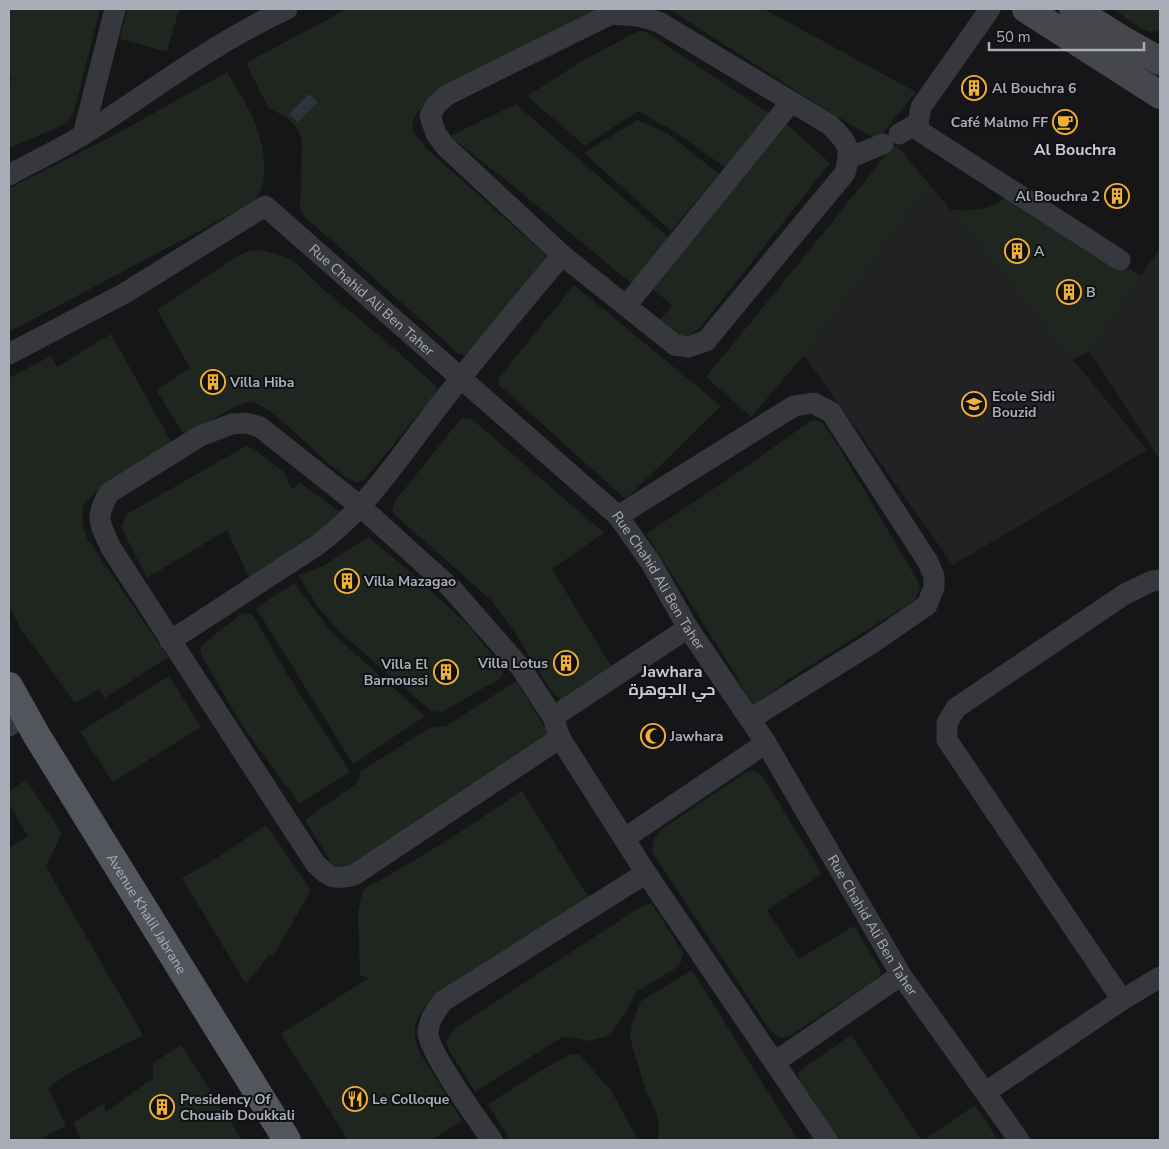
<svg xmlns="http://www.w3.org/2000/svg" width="1169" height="1149" viewBox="0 0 1169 1149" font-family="'Nunito Sans',Cairo,sans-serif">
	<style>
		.built { fill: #222225 }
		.green { fill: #1e261f }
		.water { fill: #2c353c }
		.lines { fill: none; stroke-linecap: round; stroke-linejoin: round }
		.street { stroke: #37383d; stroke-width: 21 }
		.secondary { stroke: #45474d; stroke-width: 28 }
		.primary { stroke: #53555c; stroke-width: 28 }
		.labels { text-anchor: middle; stroke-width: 4; stroke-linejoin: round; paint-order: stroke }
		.poi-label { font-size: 14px; font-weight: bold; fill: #a8adb8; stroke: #111113; text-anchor: start }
		.street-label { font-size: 14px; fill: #a8adb8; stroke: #111113 }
		.quarter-label { font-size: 16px; font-weight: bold; fill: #c9ccd4; stroke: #111113 }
	</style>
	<rect width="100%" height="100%" fill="#161618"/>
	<g class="built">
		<polygon points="930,185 1147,450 953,565 804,355"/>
		<polygon points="1160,248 1160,460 1090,352"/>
	</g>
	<g class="green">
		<polygon points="9,9 100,9 75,108 71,118 65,124 9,148 9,91 12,77 9,76"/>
		<polygon points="127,9 179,9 167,52 120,39"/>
		<path d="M347 9H611L439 95C428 103 409 114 413 130 415 136 423 144 428 150L545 254 546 259 469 354 463 355 458 353 304 216 300 209 302 140C297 123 285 115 269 109L246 63Z"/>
		<polygon points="669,9 764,9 916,92 877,140 823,108"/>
		<path d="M1115 9H1160V30C1146 38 1126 17 1115 9Z"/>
		<polygon points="642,31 648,33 769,113 725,167 672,130 638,111 585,146 527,96 585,59 637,32"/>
		<path d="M227 72C237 89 248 106 255 123 263 142 271 181 256 198 253 202 248 204 244 207L11 331 9 327V188L111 137Z"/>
		<polygon points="516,104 669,238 631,283 513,186 450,136"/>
		<polygon points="637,120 667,133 719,174 671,231 584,153"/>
		<polygon points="785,123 830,163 699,329 684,338 659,321 672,305 650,287"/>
		<polygon points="897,146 930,185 804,355 751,417 706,377 821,236 892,147"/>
		<path d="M1008 196 1141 276 1090 352 1072 359 950 209C972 212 990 210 1008 196Z"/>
		<path d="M262 250 286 257 297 264 323 289 389 344 436 386 437 389 436 393 364 480C360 482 357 483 353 481 328 470 271 401 249 402 236 402 200 430 186 438L156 390 190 368 157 310 236 257 248 251Z"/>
		<polygon points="574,285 721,406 631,494 624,498 499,385 498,379"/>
		<polygon points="111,334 173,445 95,493 84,505 82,516 83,527 88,540 168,657 105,698 99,689 75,703 21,629 9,606 9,378 51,356 57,367"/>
		<polygon points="463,418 473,420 604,533 552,569 613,669 562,701 553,694 512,628 491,600 396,516 392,510 396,500 458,422"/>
		<polygon points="812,420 822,422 831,434 919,583 920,589 915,600 789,679 780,687 752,705 731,667 646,534 730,478"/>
		<polygon points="246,446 253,448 284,472 292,489 300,483 344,515 251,582 227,530 147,578 121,527 127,514"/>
		<polygon points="368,537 408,570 468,625 502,668 503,673 501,678 442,712 431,711 341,633 319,608 298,575 323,566"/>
		<polygon points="294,583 333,634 425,716 353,764 256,608"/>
		<polygon points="249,613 253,615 282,666 350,772 299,804 239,721 202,656 200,649 203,644 241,614"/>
		<polygon points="169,676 201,727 113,782 80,732"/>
		<polygon points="516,681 551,737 359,866 341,868 332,864 305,820 357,783 361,771 431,727 446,726"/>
		<path d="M754 771 760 774 765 780 822 874 767 910 799 959 854 926 880 969V974L874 981 788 1037C779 1040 774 1034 768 1028L652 852 654 839 658 832 746 772Z"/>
		<polygon points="26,780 62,833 46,867 143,1035 69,1073 48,1088 66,1126 43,1137 44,1140 9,1140 9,848 28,836 9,804 9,791"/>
		<path d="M522 791 591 901 426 1006C413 1022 412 1031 419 1051L462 1121 431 1140H348L281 1034 369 978 360 975 358 911 363 890 440 845Z"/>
		<polygon points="266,825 311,890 273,957 270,954 246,984 182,878 212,861"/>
		<polygon points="648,904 652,904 683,952 681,962 679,966 636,992 626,1012 614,1029 607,1036 588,1041 564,1036 475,1092 449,1050 446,1041 454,1029 640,907"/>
		<polygon points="690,971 694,973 798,1140 658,1140 659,1126 656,1111 645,1089 630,1038 632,1024 641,1001"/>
		<polygon points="851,1035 921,1140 840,1140 800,1081 798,1075 801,1070"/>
		<polygon points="181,1045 242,1140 81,1140 73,1123 104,1103 106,1112 153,1078 153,1063"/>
		<polygon points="571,1054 580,1055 612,1092 638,1140 510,1140 488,1104 542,1070"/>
		<polygon points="975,1105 998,1140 924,1140"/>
	</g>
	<polygon class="water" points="309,94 318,102 298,122 289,114"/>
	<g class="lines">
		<g class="street">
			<polyline points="990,9 921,107 918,123 921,132 1120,260"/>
			<path d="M611 14 638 16 659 22 830 125C848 143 852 147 845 173L706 341 688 347 675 345 562 255 445 146 436 134 430 116 436 105 447 95Z"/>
			<polyline points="899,134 918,123"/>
			<polyline points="83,135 115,9"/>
			<polyline points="849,158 883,144"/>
			<path d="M9 175C34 161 61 149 86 133 152 91 215 42 287 9"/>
			<polyline points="626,306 791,102"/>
			<path id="s1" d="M9 354 125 293 265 206 618 516 651 563 688 628 766 743 901 975 1019 1140"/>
			<path d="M246 423 260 427 361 507 452 589 521 668 553 717 560 738 354 875C334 880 329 878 315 863L111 548C100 523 94 519 109 493L200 436 232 424Z"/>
			<polyline points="618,516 794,406 813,403 831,412 928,562 934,576 934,587 927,605 872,643 750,719"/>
			<path d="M170 641 316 546C366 510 400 456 438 407 478 355 520 305 562 255"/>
			<polyline points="553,717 688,628"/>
			<polyline points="9,726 11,724"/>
			<polyline points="560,738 646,873"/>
			<polyline points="625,838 766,743"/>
			<polyline points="1122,1000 947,740 947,723 956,708 1125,594 1152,581 1160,580"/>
			<polyline points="775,1062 901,975"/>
			<polyline points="986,1092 1122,1000 1160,977"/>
			<path d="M492 1140C479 1122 427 1050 428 1032 429 1019 436 1011 443 1001L646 873 827 1140"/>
		</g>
		<g class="secondary">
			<polyline points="1026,9 1160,95"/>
			<polyline points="1073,9 1123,40 1160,61"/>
		</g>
		<path class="primary" id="s2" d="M9 686 37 736 287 1140"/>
	</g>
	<defs>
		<symbol id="building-ring" viewBox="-11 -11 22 22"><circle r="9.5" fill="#111113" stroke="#f2b134" stroke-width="1.5"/><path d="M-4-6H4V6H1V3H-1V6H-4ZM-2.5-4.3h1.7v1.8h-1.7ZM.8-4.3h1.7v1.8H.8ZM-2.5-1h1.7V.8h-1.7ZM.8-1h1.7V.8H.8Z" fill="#f2b134"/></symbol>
		<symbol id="cafe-ring" viewBox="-11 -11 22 22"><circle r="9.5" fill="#111113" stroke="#f2b134" stroke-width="1.5"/><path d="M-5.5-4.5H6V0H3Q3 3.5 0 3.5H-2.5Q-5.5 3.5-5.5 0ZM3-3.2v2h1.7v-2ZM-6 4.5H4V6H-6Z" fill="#f2b134"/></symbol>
		<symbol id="school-ring" viewBox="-11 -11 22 22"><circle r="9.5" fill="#111113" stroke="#f2b134" stroke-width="1.5"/><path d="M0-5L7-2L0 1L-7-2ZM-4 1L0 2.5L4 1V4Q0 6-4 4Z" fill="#f2b134"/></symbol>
		<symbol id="mosque-ring" viewBox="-11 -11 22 22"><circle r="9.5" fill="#111113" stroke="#f2b134" stroke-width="1.5"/><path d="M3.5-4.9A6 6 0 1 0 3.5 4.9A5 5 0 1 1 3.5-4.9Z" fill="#f2b134"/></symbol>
		<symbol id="restaurant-ring" viewBox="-11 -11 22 22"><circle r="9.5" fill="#111113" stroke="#f2b134" stroke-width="1.5"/><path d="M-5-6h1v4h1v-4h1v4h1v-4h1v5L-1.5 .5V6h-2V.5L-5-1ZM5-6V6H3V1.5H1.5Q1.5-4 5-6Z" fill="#f2b134"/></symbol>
	</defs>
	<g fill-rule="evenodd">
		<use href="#building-ring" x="960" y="74" width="28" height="28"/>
		<use href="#cafe-ring" x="1051" y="108" width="28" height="28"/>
		<use href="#building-ring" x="1103" y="182" width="28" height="28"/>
		<use href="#building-ring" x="1003" y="237" width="28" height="28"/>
		<use href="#building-ring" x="1055" y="278" width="28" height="28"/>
		<use href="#building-ring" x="199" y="368" width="28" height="28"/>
		<use href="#school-ring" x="960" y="390" width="28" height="28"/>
		<use href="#building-ring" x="333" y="567" width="28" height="28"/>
		<use href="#building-ring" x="552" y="649" width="28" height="28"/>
		<use href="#building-ring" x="432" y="658" width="28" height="28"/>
		<use href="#mosque-ring" x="639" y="722" width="28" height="28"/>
		<use href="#restaurant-ring" x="341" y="1085" width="28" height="28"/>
		<use href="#building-ring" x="148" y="1093" width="28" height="28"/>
	</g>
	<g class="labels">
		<g class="poi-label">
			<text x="992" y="93">Al Bouchra 6</text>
			<text x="1048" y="127" text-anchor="end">Café Malmo FF</text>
			<text x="1100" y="201" text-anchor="end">Al Bouchra 2</text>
			<text x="1034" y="256">A</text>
			<text x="1086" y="297">B</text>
			<text x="230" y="387">Villa Hiba</text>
			<text x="992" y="401">Ecole Sidi<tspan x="992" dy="16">Bouzid</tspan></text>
			<text x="364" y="586">Villa Mazagao</text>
			<text x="548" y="668" text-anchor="end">Villa Lotus</text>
			<text x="428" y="669" text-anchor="end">Villa El<tspan x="428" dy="16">Barnoussi</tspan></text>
			<text x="670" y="741">Jawhara</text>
			<text x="180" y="1104">Presidency Of<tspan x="180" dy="16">Chouaib Doukkali</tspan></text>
			<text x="372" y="1104">Le Colloque</text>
		</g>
		<g class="street-label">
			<text dy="5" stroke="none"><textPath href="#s1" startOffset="438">Rue Chahid Ali Ben Taher</textPath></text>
			<text dy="5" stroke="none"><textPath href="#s1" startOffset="842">Rue Chahid Ali Ben Taher</textPath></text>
			<text dy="5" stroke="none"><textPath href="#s2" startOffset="266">Avenue Khalil Jabrane</textPath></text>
			<text dy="5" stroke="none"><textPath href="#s1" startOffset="1248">Rue Chahid Ali Ben Taher</textPath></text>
		</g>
		<g class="quarter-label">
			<text x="1075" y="155">Al Bouchra</text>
			<text x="672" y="677">Jawhara<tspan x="672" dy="18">حي الجوهرة</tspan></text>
		</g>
	</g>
	<rect width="1169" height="1149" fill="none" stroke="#a8adb8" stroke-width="20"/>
	<path d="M989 42v8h155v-8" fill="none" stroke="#a8adb8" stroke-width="2.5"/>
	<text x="996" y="42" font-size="15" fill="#a8adb8" stroke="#111113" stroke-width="4" paint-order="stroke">50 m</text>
</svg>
